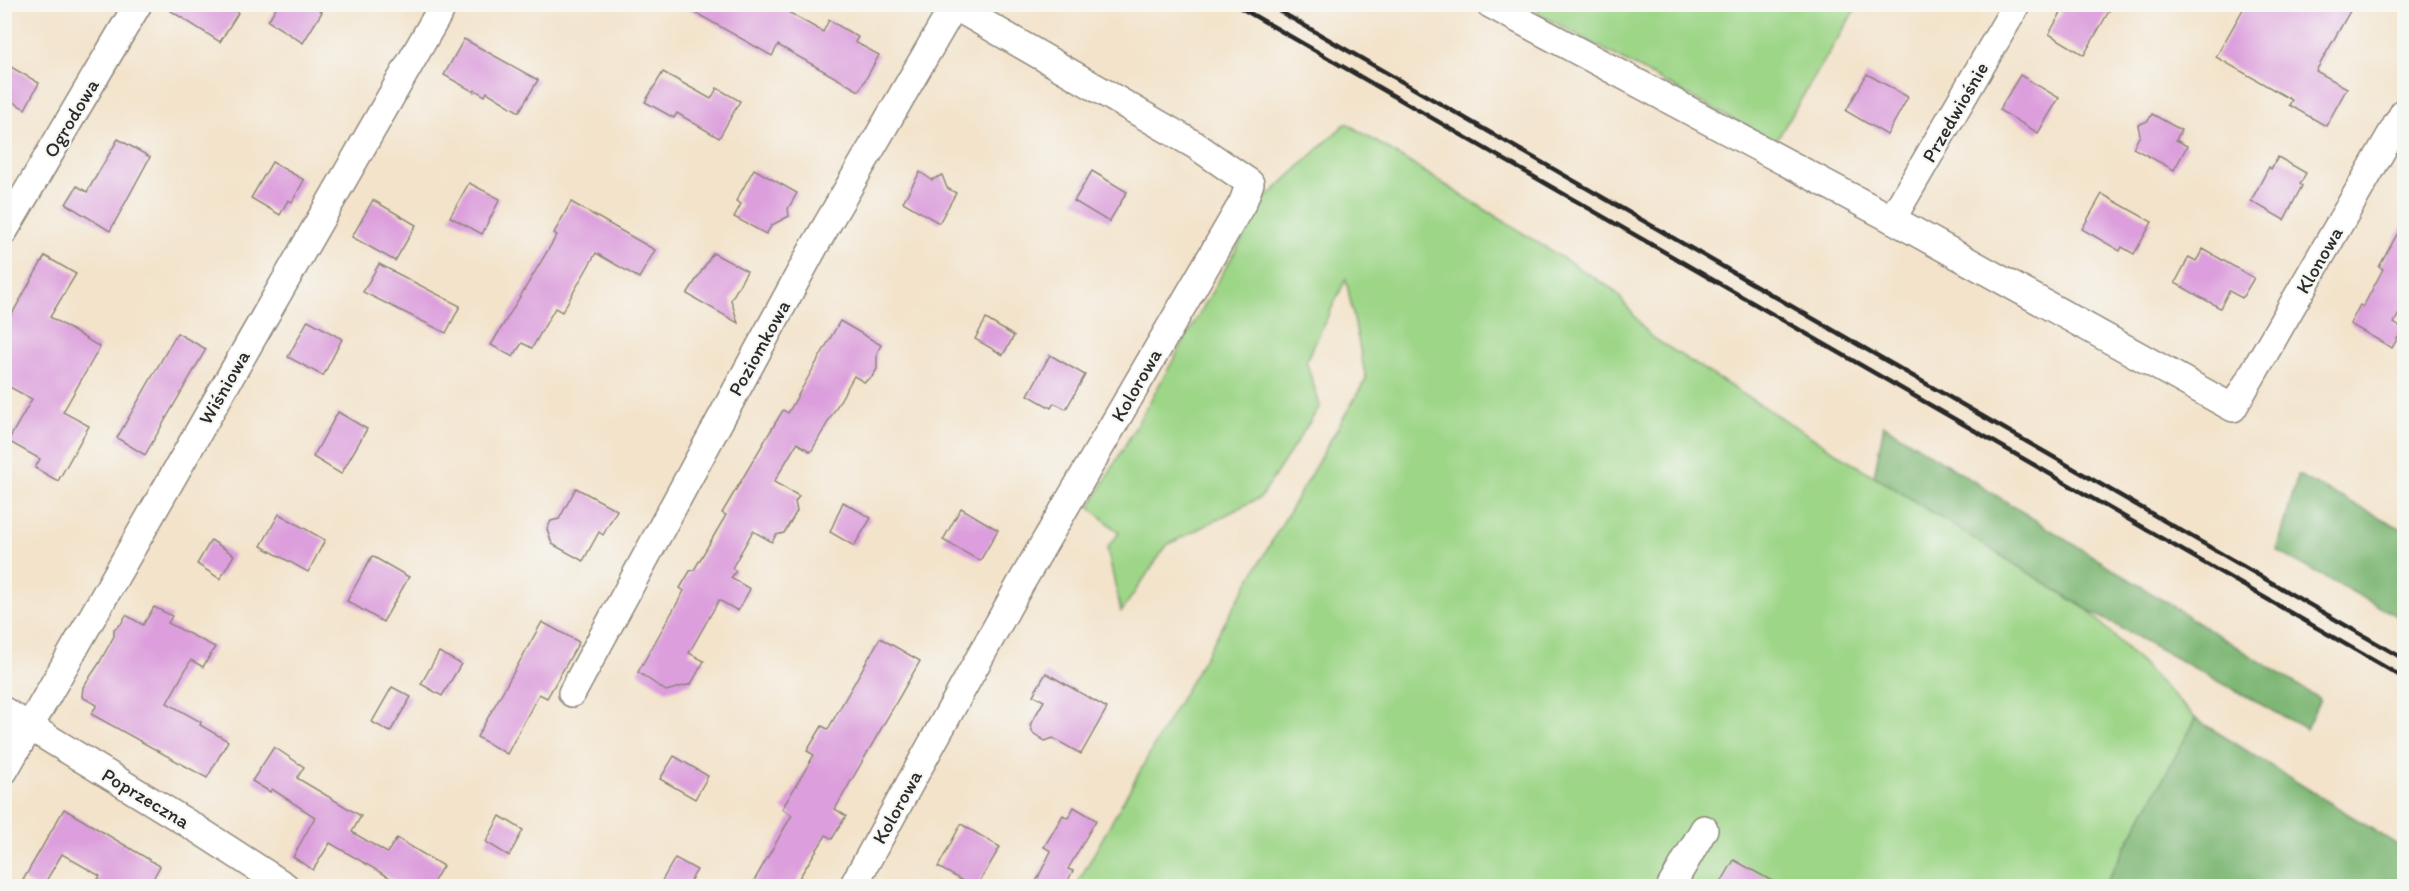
<svg xmlns="http://www.w3.org/2000/svg" width="2409" height="891" viewBox="0 0 2409 891" font-family="Itim,sans-serif">
	<style>
		.green { fill: #9ed688; stroke: #64805a; stroke-width: 1.5 }
		.forest { fill: #7eb774; stroke: #547150; stroke-width: 1.5 }
		.building { fill: #dc9edc }
		.lines { fill: none; stroke-linecap: round; stroke-linejoin: round }
		.minor-casing { stroke: #8f877b; stroke-width: 30 }
		.minor { stroke: #fff; stroke-width: 27 }
		.rail { stroke: #2b2b2b; stroke-width: 4.5 }
		.labels { text-anchor: middle; stroke-width: 4.5; stroke-linejoin: round; paint-order: stroke }
		.street-label { font-size: 20px; fill: #2b2b2b; stroke: #f6f6f2 }
	</style>
	<rect width="100%" height="100%" fill="#f6f6f2"/>
	<filter id="ink" filterUnits="userSpaceOnUse"><feTurbulence type="fractalNoise" baseFrequency=".0167" numOctaves="2"/><feDisplacementMap in="SourceGraphic" scale="12" xChannelSelector="R" yChannelSelector="G"/><feConvolveMatrix kernelMatrix="1 2 1 2 8 2 1 2 1" color-interpolation-filters="sRGB"/></filter>
	<filter id="wash" filterUnits="userSpaceOnUse"><feTurbulence type="fractalNoise" baseFrequency=".008" numOctaves="4" result="noise"/><feDisplacementMap in="SourceGraphic" scale="24" xChannelSelector="R" yChannelSelector="G"/><feGaussianBlur stdDeviation="1.35" result="paint"/><feColorMatrix in="noise" values="0 0 0 0 0 0 0 0 0 0 0 0 0 0 0 0 0 1.4 0 .05"/><feComposite in="paint" operator="in"/></filter>
	<g filter="url(#wash)">
		<rect width="100%" height="100%" fill="#f3e3cb"/>
		<g class="green">
			<polygon points="1541,4 1858,5 1774,144 1730,118 1537,13"/>
			<polygon points="1346,123 1614,290 1650,336 2088,610 2196,719 2104,886 1076,886 1174,710 1366,379 1346,279 1306,361 1320,406 1261,497 1167,545 1121,612 1107,548 1119,533 1090,507 1264,200"/>
		</g>
		<g class="forest">
			<polygon points="1884,425 2320,699 2306,729 2088,610 1874,476"/>
			<polygon points="2298,475 2404,530 2404,620 2277,551"/>
			<polygon points="2196,719 2404,849 2404,886 2104,886"/>
		</g>
		<g id="blocks">
			<g class="building">
				<polygon points="160,4 225,4 238,13 220,42"/>
				<polygon points="278,4 310,4 322,12 303,43 268,21"/>
				<polygon points="680,4 774,4 823,32 829,20 858,37 855,42 879,55 859,91 778,45 772,56"/>
				<polygon points="2066,4 2113,4 2084,55 2049,34"/>
				<polygon points="2246,4 2354,4 2316,71 2347,88 2326,126 2289,105 2292,100 2216,57"/>
				<polygon points="464,39 538,80 519,112 487,92 485,96 475,90 474,92 444,75"/>
				<polygon points="4,63 39,83 25,109 4,97"/>
				<polygon points="663,72 711,99 717,88 740,101 719,138 677,113 674,118 645,102"/>
				<polygon points="1867,74 1908,97 1887,135 1846,111"/>
				<polygon points="2020,75 2059,98 2038,133 1999,110"/>
				<polygon points="2152,114 2181,130 2176,140 2187,146 2174,170 2133,148 2140,135 2138,125 2148,121"/>
				<polygon points="118,139 150,157 110,231 66,204 77,186 87,192"/>
				<polygon points="2278,157 2306,173 2300,184 2302,186 2284,220 2251,201 2269,167 2271,169"/>
				<polygon points="272,162 304,180 292,202 288,200 280,215 251,198"/>
				<polygon points="754,169 797,193 788,209 789,216 772,225 766,234 734,217 741,204 736,201"/>
				<polygon points="1092,171 1127,192 1109,222 1074,201"/>
				<polygon points="920,172 932,180 942,175 947,188 956,193 939,223 903,202"/>
				<polygon points="469,183 500,199 482,234 450,217"/>
				<polygon points="2102,194 2152,222 2134,254 2122,247 2120,251 2082,229"/>
				<polygon points="373,200 416,225 395,261 352,237"/>
				<polygon points="571,202 655,250 639,278 596,253 562,312 555,308 532,348 522,343 513,357 491,345 557,235 554,233"/>
				<polygon points="2404,222 2404,304 2394,323 2403,329 2392,348 2350,324 2360,305 2363,307 2383,269 2379,267"/>
				<polygon points="2203,249 2254,278 2242,298 2229,291 2220,308 2175,283 2189,257 2196,261"/>
				<polygon points="713,253 747,271 731,300 738,323 687,294"/>
				<polygon points="45,256 76,274 50,317 100,347 63,412 89,426 58,481 35,468 40,459 8,441 32,399 4,384 4,328"/>
				<polygon points="379,264 460,306 446,333 363,292"/>
				<polygon points="986,319 1014,336 1003,355 975,339"/>
				<polygon points="308,320 342,339 323,376 288,357"/>
				<polygon points="840,321 881,345 877,353 877,369 872,377 864,382 854,376 811,452 797,443 774,482 799,496 795,502 797,511 784,533 776,535 772,542 753,531 732,568 736,571 731,578 750,589 738,611 719,600 689,653 704,661 691,684 666,691 638,672 684,591 680,588 690,571 694,570 726,515 722,513 783,410 788,413"/>
				<polygon points="177,333 206,349 145,455 117,438"/>
				<polygon points="1050,355 1085,375 1066,409 1054,403 1051,408 1028,395"/>
				<polygon points="338,412 367,429 341,474 313,457"/>
				<polygon points="576,488 617,510 603,535 599,532 583,561 552,544 547,529 551,521 559,519"/>
				<polygon points="843,502 871,518 854,546 830,532"/>
				<polygon points="961,508 998,530 980,561 943,540"/>
				<polygon points="279,514 325,540 308,572 261,546"/>
				<polygon points="211,540 234,555 220,579 197,564"/>
				<polygon points="372,556 409,577 383,622 347,601"/>
				<polygon points="154,607 172,616 168,623 215,647 203,667 191,660 167,703 201,722 200,725 228,741 207,778 91,714 97,705 82,697 83,687 98,665 114,636 114,629 121,624 126,615 143,625"/>
				<polygon points="542,622 579,642 547,698 539,694 507,754 477,737"/>
				<polygon points="880,638 920,661 835,809 846,816 832,839 826,835 794,886 751,886 792,815 782,809 814,755 807,751 822,726 828,729"/>
				<polygon points="439,652 461,664 442,696 421,684"/>
				<polygon points="1046,673 1107,708 1081,754 1053,738 1045,741 1033,733 1030,725 1044,701 1033,695"/>
				<polygon points="392,687 411,697 390,732 372,722"/>
				<polygon points="274,747 304,767 297,778 361,816 352,832 387,853 397,838 443,866 431,886 404,886 330,843 313,870 293,857 315,817 272,789 270,792 252,781"/>
				<polygon points="674,756 708,776 695,799 660,779"/>
				<polygon points="1074,807 1096,820 1068,869 1073,871 1065,886 1034,886 1051,851 1044,847 1063,815 1068,818"/>
				<polygon points="64,809 160,866 149,886 94,886 100,876 62,854 43,886 34,886 23,880"/>
				<polygon points="500,816 523,830 509,856 486,842"/>
				<polygon points="961,824 1000,847 977,886 972,886 938,867"/>
				<polygon points="675,858 697,870 687,886 659,886"/>
				<polygon points="1734,860 1781,886 1719,886"/>
			</g>
		</g>
	</g>
	<g filter="url(#ink)">
		<use href="#blocks" fill-opacity="0" stroke="#8f877b" stroke-width="1.5"/>
		<g class="lines">
			<defs>
				<g id="minor">
					<polyline points="1490,4 1892,219 2233,408 2404,112"/>
					<polyline points="1892,219 2017,4"/>
					<polyline points="4,231 138,4"/>
					<polyline points="572,693 814,247 954,6"/>
					<polyline points="4,711 197,829 285,886"/>
					<polyline points="4,771 444,4"/>
					<polyline points="853,886 1021,583 1243,202 1250,183 1195,145 951,4"/>
					<polyline points="1671,886 1704,829"/>
				</g>
			</defs>
			<use href="#minor" class="minor-casing"/>
			<use href="#minor" class="minor"/>
			<g class="rail">
				<polyline points="1234,4 2404,678"/>
				<polyline points="1267,4 2404,659"/>
			</g>
		</g>
	</g>
	<g class="labels">
		<g class="street-label">
			<text transform="translate(1955 112) rotate(-60)" y="7">Przedwiośnie</text>
			<text transform="translate(71 118) rotate(-59)" y="7">Ogrodowa</text>
			<text transform="translate(2319 260) rotate(-60)" y="7">Klonowa</text>
			<text transform="translate(759 348) rotate(-61)" y="7">Poziomkowa</text>
			<text transform="translate(1136 385) rotate(-60)" y="7">Kolorowa</text>
			<text transform="translate(224 387) rotate(-60)" y="7">Wiśniowa</text>
			<text transform="translate(146 798) rotate(31)" y="7">Poprzeczna</text>
			<text transform="translate(897 807) rotate(-61)" y="7">Kolorowa</text>
		</g>
	</g>
	<rect width="2409" height="891" fill="none" stroke="#f6f6f2" stroke-width="24"/>
</svg>
